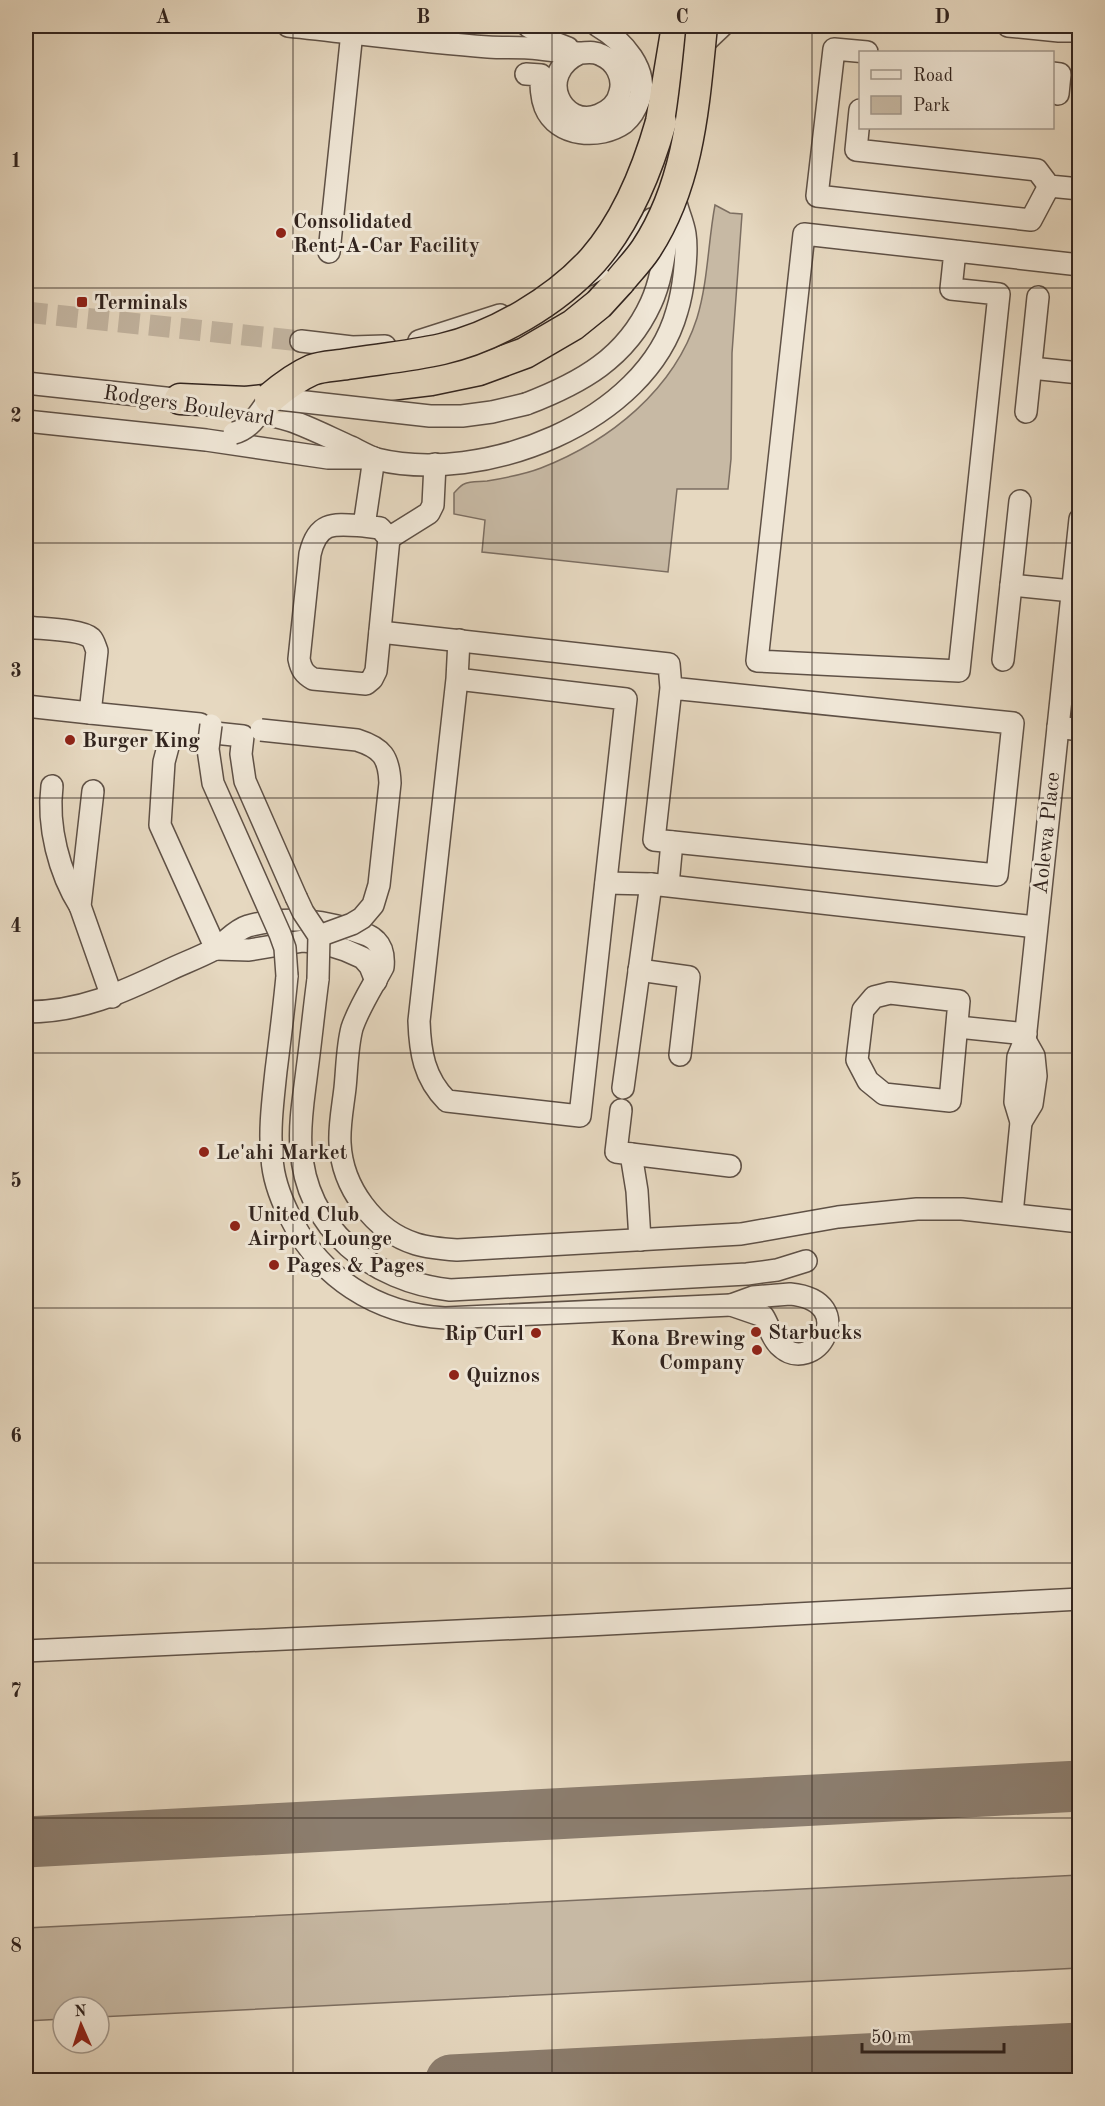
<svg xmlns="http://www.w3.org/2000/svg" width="1105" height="2106" viewBox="0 0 1105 2106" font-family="'Old Standard TT',serif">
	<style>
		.green { fill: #c7b9a4; stroke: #7c6e61; stroke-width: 1.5 }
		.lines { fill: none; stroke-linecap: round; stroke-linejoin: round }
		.taxiway { stroke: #8c7e6f; stroke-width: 51 }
		.minor-tunnel { stroke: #c2b4a0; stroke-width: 21; stroke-dasharray: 21 10; stroke-linecap: butt }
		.minor-casing { stroke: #5f5146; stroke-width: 24 }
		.highway-casing { stroke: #32241e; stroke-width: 33 }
		.minor { stroke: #efe6d6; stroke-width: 21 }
		.highway { stroke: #e6d8c0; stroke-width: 30 }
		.minor-bridge-casing { stroke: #5f5146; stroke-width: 24; stroke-linecap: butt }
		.highway-bridge-casing { stroke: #32241e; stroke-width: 33; stroke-linecap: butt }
		.minor-bridge { stroke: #efe6d6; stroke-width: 21 }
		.highway-bridge { stroke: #e6d8c0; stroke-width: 30 }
		.grid { fill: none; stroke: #32241e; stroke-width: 1.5; stroke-opacity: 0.55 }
		.poi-dot { fill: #8f2418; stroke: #efe6d6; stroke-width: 2 }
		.labels { text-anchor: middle; stroke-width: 6; stroke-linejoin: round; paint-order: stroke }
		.poi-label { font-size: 21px; font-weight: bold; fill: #32241e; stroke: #efe6d6; text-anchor: start }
		.street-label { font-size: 21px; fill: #32241e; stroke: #efe6d6 }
		.neatline { fill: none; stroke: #32241e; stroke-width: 2 }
		.grid-label { font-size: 20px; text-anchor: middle; font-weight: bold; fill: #32241e }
	</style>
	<rect width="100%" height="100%" fill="#e6d8c0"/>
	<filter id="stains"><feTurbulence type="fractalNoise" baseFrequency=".00333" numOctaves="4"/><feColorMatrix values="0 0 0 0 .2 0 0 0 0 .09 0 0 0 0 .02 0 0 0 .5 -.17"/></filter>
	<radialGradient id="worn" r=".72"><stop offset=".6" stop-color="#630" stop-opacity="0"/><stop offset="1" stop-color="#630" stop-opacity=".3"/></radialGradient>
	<g class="green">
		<path d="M715 205 730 213 742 214 732 353 731 459 728 489H677L668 572 482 552 485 520 454 514V493C457 490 461 485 464 484 471 481 480 482 487 481 505 478 523 475 541 468 610 441 674 390 697 318 708 282 708 242 715 205Z"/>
		<polygon points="1079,1875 1079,1968 99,2017 99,2007 63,2007 63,2019 26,2021 26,1928"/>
	</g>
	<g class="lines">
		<g class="taxiway">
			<polyline points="26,1842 1080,1786"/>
			<polyline points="451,2080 1080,2048"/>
		</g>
		<polyline class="minor-tunnel" points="26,312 301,341"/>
		<defs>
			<g id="minor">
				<path d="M288 26C355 33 421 42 488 47 502 48 515 47 529 48 546 49 562 53 579 53 587 53 594 51 601 55 616 61 624 78 620 92 618 103 609 111 599 115 562 130 534 74 580 53"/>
				<polyline points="528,26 544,35 550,41 568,48"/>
				<polyline points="1008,26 1059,31 1080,31"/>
				<polyline points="699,51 703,44 722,26"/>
				<polyline points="867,52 834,49 817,196 1031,220 1049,186"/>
				<polyline points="1052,73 1060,74 1058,94"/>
				<path d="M526 74 541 75C541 86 541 97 545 107 557 137 600 140 624 123 631 117 636 109 639 100 650 70 622 40 598 26"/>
				<polyline points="860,110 856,150 1037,170 1049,186 1080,189"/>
				<path d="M955 251 951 289 999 294 959 671 757 661 804 234C896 245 988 255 1080 265"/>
				<polyline points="329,252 352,32"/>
				<polyline points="588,275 615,259 652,219"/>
				<polyline points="301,341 352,347 385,346"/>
				<polyline points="419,341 500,315"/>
				<polyline points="1031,368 1080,373"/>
				<polyline points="26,383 193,401"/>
				<path d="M526 404C581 383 626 358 651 303 663 277 665 246 670 217"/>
				<path d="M244 410C261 414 281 416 297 423 315 430 333 439 351 447 359 451 368 456 376 459 482 485 646 423 677 311 683 292 688 254 685 234 683 219 674 205 674 190"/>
				<polyline points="1026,412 1038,297"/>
				<polyline points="26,421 206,440 328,458 368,458"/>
				<path d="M364 526 380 528 389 538 376 671 372 679 366 684 313 679C304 674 301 669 299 659L310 554C318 520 335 524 364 526L374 458"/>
				<polyline points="389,538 429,513 433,505 435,464"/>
				<polyline points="1011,585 1072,591"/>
				<path d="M26 627C40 629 81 629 91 638 94 641 95 646 97 651L90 713 26 706"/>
				<polyline points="380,632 669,664 671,688 654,840 997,875 1013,723 671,688"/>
				<polyline points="1003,660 1020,501"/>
				<path d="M457 679 626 699 580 1116 447 1101C424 1078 420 1052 419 1021L457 679 459 640"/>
				<polyline points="90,713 200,724"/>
				<polyline points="1058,727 1080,730"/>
				<path d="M52 786C47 826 59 873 80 906"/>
				<polyline points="93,791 80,906 112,997"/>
				<polyline points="606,883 651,884"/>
				<polyline points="668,885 672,842"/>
				<polyline points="216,949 160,825 164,762 169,743 173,738 184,732 205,732 243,736 241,754 245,781 296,897"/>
				<polyline points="216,949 249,950 303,941 323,943 345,950 363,958 370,966 376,981"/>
				<polyline points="639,970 689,977 680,1055"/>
				<path d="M287 976C284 1008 280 1039 276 1071 273 1100 269 1129 272 1158 273 1177 280 1197 289 1215 319 1277 376 1314 445 1318L731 1305"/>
				<path d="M318 979C314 1009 311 1040 307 1070 304 1096 299 1122 301 1148 306 1230 373 1281 450 1290L747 1274 777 1270 806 1261"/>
				<polygon points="890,993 959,1001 950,1101 884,1094 868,1081 857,1060 863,1010 874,997"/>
				<path d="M26 1012C80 1012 121 993 169 970 184 963 200 957 215 949 226 942 235 930 248 926 284 916 317 919 352 930 360 933 370 934 376 941 383 948 384 957 383 967 373 986 359 1007 352 1028 347 1047 347 1069 345 1088 343 1106 339 1125 340 1143 342 1187 374 1231 416 1244 429 1248 443 1249 457 1250L741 1234 838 1217 917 1209H962L1080 1222"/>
				<polyline points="958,1027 1026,1034"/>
				<polyline points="623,1088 651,884 1036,927"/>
				<polyline points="621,1110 616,1152 631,1154 637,1191 640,1240"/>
				<polyline points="1021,1122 1032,1104 1036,1076 1034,1056 1025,1040"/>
				<polyline points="631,1154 730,1166"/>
				<polyline points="1012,1214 1021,1122 1015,1102 1018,1057 1025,1040 1080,519"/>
				<path d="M790 1294C863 1301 814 1380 779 1345 771 1337 769 1325 763 1316L731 1305 753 1297Z"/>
				<polyline points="26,1651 588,1625 1080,1599"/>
			</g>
			<g id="highway">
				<polyline points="661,122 677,26"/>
				<polyline points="180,399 246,402 431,380 479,370 525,353 573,325 599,304 620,281"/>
			</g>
		</defs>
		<use href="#minor" class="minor-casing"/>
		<use href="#highway" class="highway-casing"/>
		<use href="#minor" class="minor"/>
		<use href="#highway" class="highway"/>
		<defs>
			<g id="minor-bridge">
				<path d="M234 433C251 429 260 412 270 398L430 416H462L492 412 526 404"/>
				<polyline points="211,725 208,749 213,783 280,934 285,948 287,976"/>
				<path d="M261 730 357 740C382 748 389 757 390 783L379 885 373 905 362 918 352 924 319 936"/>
				<polyline points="296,897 303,912 319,936 318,979"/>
			</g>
			<g id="highway-bridge">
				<path d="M620 281C628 271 638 261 646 249 690 182 694 103 702 26"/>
				<path d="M270 398C283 387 296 377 312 370 322 366 336 366 347 364 379 359 411 356 442 349 495 337 556 301 593 260 627 221 647 171 661 122"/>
			</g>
		</defs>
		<use href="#minor-bridge" class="minor-bridge-casing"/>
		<use href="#highway-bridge" class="highway-bridge-casing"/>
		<use href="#minor-bridge" class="minor-bridge"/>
		<use href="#highway-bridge" class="highway-bridge"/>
	</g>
	<path class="grid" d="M293 26V2080M552 26V2080M812 26V2080M26 288H1080M26 543H1080M26 798H1080M26 1053H1080M26 1308H1080M26 1563H1080M26 1818H1080"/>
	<g class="poi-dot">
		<circle cx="281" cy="233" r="6"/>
		<rect x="76" y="296" width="12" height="12" rx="3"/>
		<circle cx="70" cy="740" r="6"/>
		<circle cx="204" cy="1152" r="6"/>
		<circle cx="235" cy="1226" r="6"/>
		<circle cx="274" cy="1265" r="6"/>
		<circle cx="756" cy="1332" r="6"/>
		<circle cx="536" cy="1333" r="6"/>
		<circle cx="757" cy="1350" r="6"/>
		<circle cx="454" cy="1375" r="6"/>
	</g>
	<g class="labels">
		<g class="poi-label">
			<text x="293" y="228">Consolidated<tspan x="293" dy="24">Rent-A-Car Facility</tspan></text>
			<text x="94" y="309">Terminals</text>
			<text x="82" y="747">Burger King</text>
			<text x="216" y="1159">Le'ahi Market</text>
			<text x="247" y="1221">United Club<tspan x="247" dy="24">Airport Lounge</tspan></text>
			<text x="286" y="1272">Pages &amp; Pages</text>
			<text x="768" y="1339">Starbucks</text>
			<text x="524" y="1340" text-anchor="end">Rip Curl</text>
			<text x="745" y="1345" text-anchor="end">Kona Brewing<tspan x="745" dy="24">Company</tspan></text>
			<text x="466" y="1382">Quiznos</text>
		</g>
		<g class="street-label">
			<text transform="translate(189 405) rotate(9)" y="7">Rodgers Boulevard</text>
			<text transform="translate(1046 833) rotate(-84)" y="7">Aolewa Place</text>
		</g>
	</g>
	<rect width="1105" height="2106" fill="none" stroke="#e6d8c0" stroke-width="66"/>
	<rect x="859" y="51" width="195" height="78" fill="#efe6d6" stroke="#a3988c" stroke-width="1.5"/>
	<rect x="871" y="70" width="30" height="9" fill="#efe6d6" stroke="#a3988c" stroke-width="1.5"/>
	<text x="913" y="81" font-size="18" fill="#32241e">Road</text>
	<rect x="871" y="96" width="30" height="18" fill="#c7b9a4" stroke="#a3988c" stroke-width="1.5"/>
	<text x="913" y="111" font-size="18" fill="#32241e">Park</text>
	<g transform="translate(81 2025) rotate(357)"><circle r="28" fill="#efe6d6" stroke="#a3988c" stroke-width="1.5"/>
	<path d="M0-4.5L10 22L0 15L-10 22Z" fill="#8f2418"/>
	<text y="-9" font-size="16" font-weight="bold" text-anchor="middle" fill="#32241e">N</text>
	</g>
	<path d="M862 2043v9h142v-9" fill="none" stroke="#32241e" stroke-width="3"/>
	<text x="871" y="2043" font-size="18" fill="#32241e" stroke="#efe6d6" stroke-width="4.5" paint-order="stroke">50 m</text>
	<rect x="33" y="33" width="1039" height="2040" class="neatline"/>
	<g class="grid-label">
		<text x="163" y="23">A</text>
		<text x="423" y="23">B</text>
		<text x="682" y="23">C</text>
		<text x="942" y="23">D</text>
		<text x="16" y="167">1</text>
		<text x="16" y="422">2</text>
		<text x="16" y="677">3</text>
		<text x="16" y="932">4</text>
		<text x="16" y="1187">5</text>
		<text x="16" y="1442">6</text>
		<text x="16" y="1697">7</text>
		<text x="16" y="1952">8</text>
	</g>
	<rect width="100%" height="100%" filter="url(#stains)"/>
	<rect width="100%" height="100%" fill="url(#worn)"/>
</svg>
